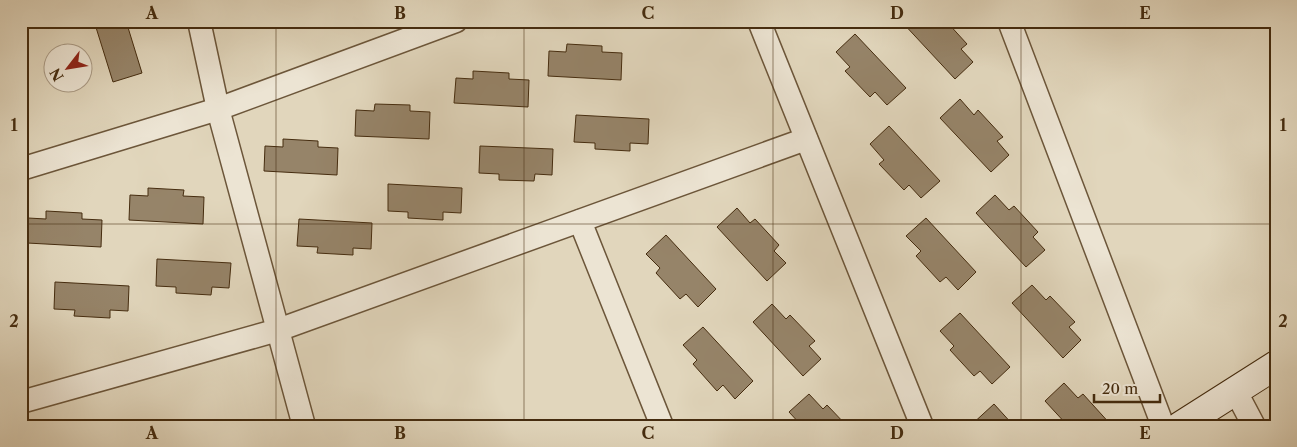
<svg xmlns="http://www.w3.org/2000/svg" width="1297" height="447" viewBox="0 0 1297 447" font-family="'Libre Caslon Text',serif">
	<style>
		.building { fill: #968469; stroke: #452c0f }
		.lines { fill: none; stroke-linecap: round; stroke-linejoin: round }
		.street-casing { stroke: #6c563a; stroke-width: 25 }
		.secondary-casing { stroke: #452c0f; stroke-width: 30 }
		.street { stroke: #ece4d3; stroke-width: 22 }
		.secondary { stroke: #ece4d3; stroke-width: 28 }
		.grid { fill: none; stroke: #452c0f; stroke-width: 1; stroke-opacity: 0.55 }
		.neatline { fill: none; stroke: #452c0f; stroke-width: 2 }
		.grid-label { font-size: 16px; text-anchor: middle; font-weight: bold; fill: #452c0f }
	</style>
	<rect width="100%" height="100%" fill="#e1d6bc"/>
	<filter id="stains"><feTurbulence type="fractalNoise" baseFrequency=".004" numOctaves="4"/><feColorMatrix values="0 0 0 0 .2 0 0 0 0 .09 0 0 0 0 .02 0 0 0 .5 -.17"/></filter>
	<radialGradient id="worn" r=".72"><stop offset=".6" stop-color="#630" stop-opacity="0"/><stop offset="1" stop-color="#630" stop-opacity=".3"/></radialGradient>
	<g class="building">
		<polygon points="94,21 126,21 142,73 113,82"/>
		<polygon points="901,21 946,21 967,44 961,49 973,62 955,79"/>
		<polygon points="855,34 906,88 887,105 875,92 870,97 845,71 850,67 836,52"/>
		<polygon points="567,44 602,46 602,52 622,53 621,80 548,76 549,51 566,52"/>
		<polygon points="473,71 509,73 509,79 529,80 528,107 454,103 456,78 473,79"/>
		<polygon points="960,99 974,115 978,110 1003,137 997,141 1009,155 991,172 940,118"/>
		<polygon points="375,104 410,105 410,111 430,112 429,139 355,136 356,110 374,111"/>
		<polygon points="576,115 649,119 648,144 630,143 630,151 595,149 595,143 574,142"/>
		<polygon points="889,126 940,181 921,198 909,185 904,190 879,164 884,160 870,144"/>
		<polygon points="283,139 318,141 318,147 338,148 337,175 264,171 265,146 283,147"/>
		<polygon points="480,146 553,149 552,175 535,174 534,181 499,180 499,174 479,173"/>
		<polygon points="388,184 462,188 461,213 443,212 443,220 408,218 408,212 388,211"/>
		<polygon points="148,188 184,190 183,196 204,197 203,224 129,220 130,195 148,196"/>
		<polygon points="995,195 1009,210 1014,206 1038,232 1033,237 1045,250 1026,267 976,213"/>
		<polygon points="737,208 750,223 755,219 779,245 774,251 786,263 767,281 717,227"/>
		<polygon points="46,211 82,213 82,219 102,220 101,247 27,243 28,218 46,219"/>
		<polygon points="926,218 976,272 958,290 946,277 940,282 916,256 921,251 906,236"/>
		<polygon points="299,219 372,223 371,249 353,248 353,255 317,253 318,247 297,246"/>
		<polygon points="666,235 716,289 698,307 686,294 680,299 656,273 660,268 646,254"/>
		<polygon points="157,259 231,263 229,288 212,287 211,295 176,293 176,287 156,286"/>
		<polygon points="55,282 129,286 128,311 110,310 110,318 74,316 75,310 54,309"/>
		<polygon points="1032,285 1046,300 1050,296 1075,322 1069,327 1081,340 1063,358 1012,303"/>
		<polygon points="772,304 786,319 790,315 815,341 809,346 821,359 803,376 753,322"/>
		<polygon points="960,313 1010,367 992,384 980,371 974,376 950,350 954,346 940,331"/>
		<polygon points="703,327 753,381 735,399 723,385 717,391 693,364 697,360 683,345"/>
		<polygon points="1064,383 1078,398 1083,394 1112,426 1068,426 1045,401"/>
		<polygon points="809,394 823,409 827,405 847,426 802,426 789,412"/>
		<polygon points="994,404 1014,426 970,426"/>
	</g>
	<g class="lines">
		<defs>
			<g id="street">
				<polyline points="199,21 218,109 304,426"/>
				<polyline points="759,21 922,426"/>
				<polyline points="1009,21 1163,426"/>
				<polyline points="21,169 218,109 456,21"/>
				<polyline points="580,221 662,426"/>
				<polyline points="1235,390 1254,426"/>
				<polyline points="21,402 278,330 806,139"/>
			</g>
			<polyline id="secondary" points="1180,426 1276,365"/>
		</defs>
		<use href="#street" class="street-casing"/>
		<use href="#secondary" class="secondary-casing"/>
		<use href="#street" class="street"/>
		<use href="#secondary" class="secondary"/>
	</g>
	<path class="grid" d="M276 21V426M524 21V426M773 21V426M1021 21V426M21 224H1276"/>
	<rect width="1297" height="447" fill="none" stroke="#e1d6bc" stroke-width="55"/>
	<g transform="translate(68 68) rotate(239)"><circle r="24" fill="#ece4d3" stroke="#a99a85"/>
	<path d="M0-4L9 19L0 12L-9 19Z" fill="#8f2418"/>
	<text y="-8" font-size="14" font-weight="bold" text-anchor="middle" fill="#452c0f">N</text>
	</g>
	<path d="M1094 394v8h66v-8" fill="none" stroke="#452c0f" stroke-width="2.5"/>
	<text x="1102" y="394" font-size="15" fill="#452c0f" stroke="#ece4d3" stroke-width="4" paint-order="stroke">20 m</text>
	<rect x="28" y="28" width="1242" height="392" class="neatline"/>
	<g class="grid-label">
		<text x="152" y="19">A</text>
		<text x="400" y="19">B</text>
		<text x="648" y="19">C</text>
		<text x="897" y="19">D</text>
		<text x="1145" y="19">E</text>
		<text x="14" y="131">1</text>
		<text x="1283" y="131">1</text>
		<text x="14" y="327">2</text>
		<text x="1283" y="327">2</text>
		<text x="152" y="439">A</text>
		<text x="400" y="439">B</text>
		<text x="648" y="439">C</text>
		<text x="897" y="439">D</text>
		<text x="1145" y="439">E</text>
	</g>
	<rect width="100%" height="100%" filter="url(#stains)"/>
	<rect width="100%" height="100%" fill="url(#worn)"/>
</svg>
